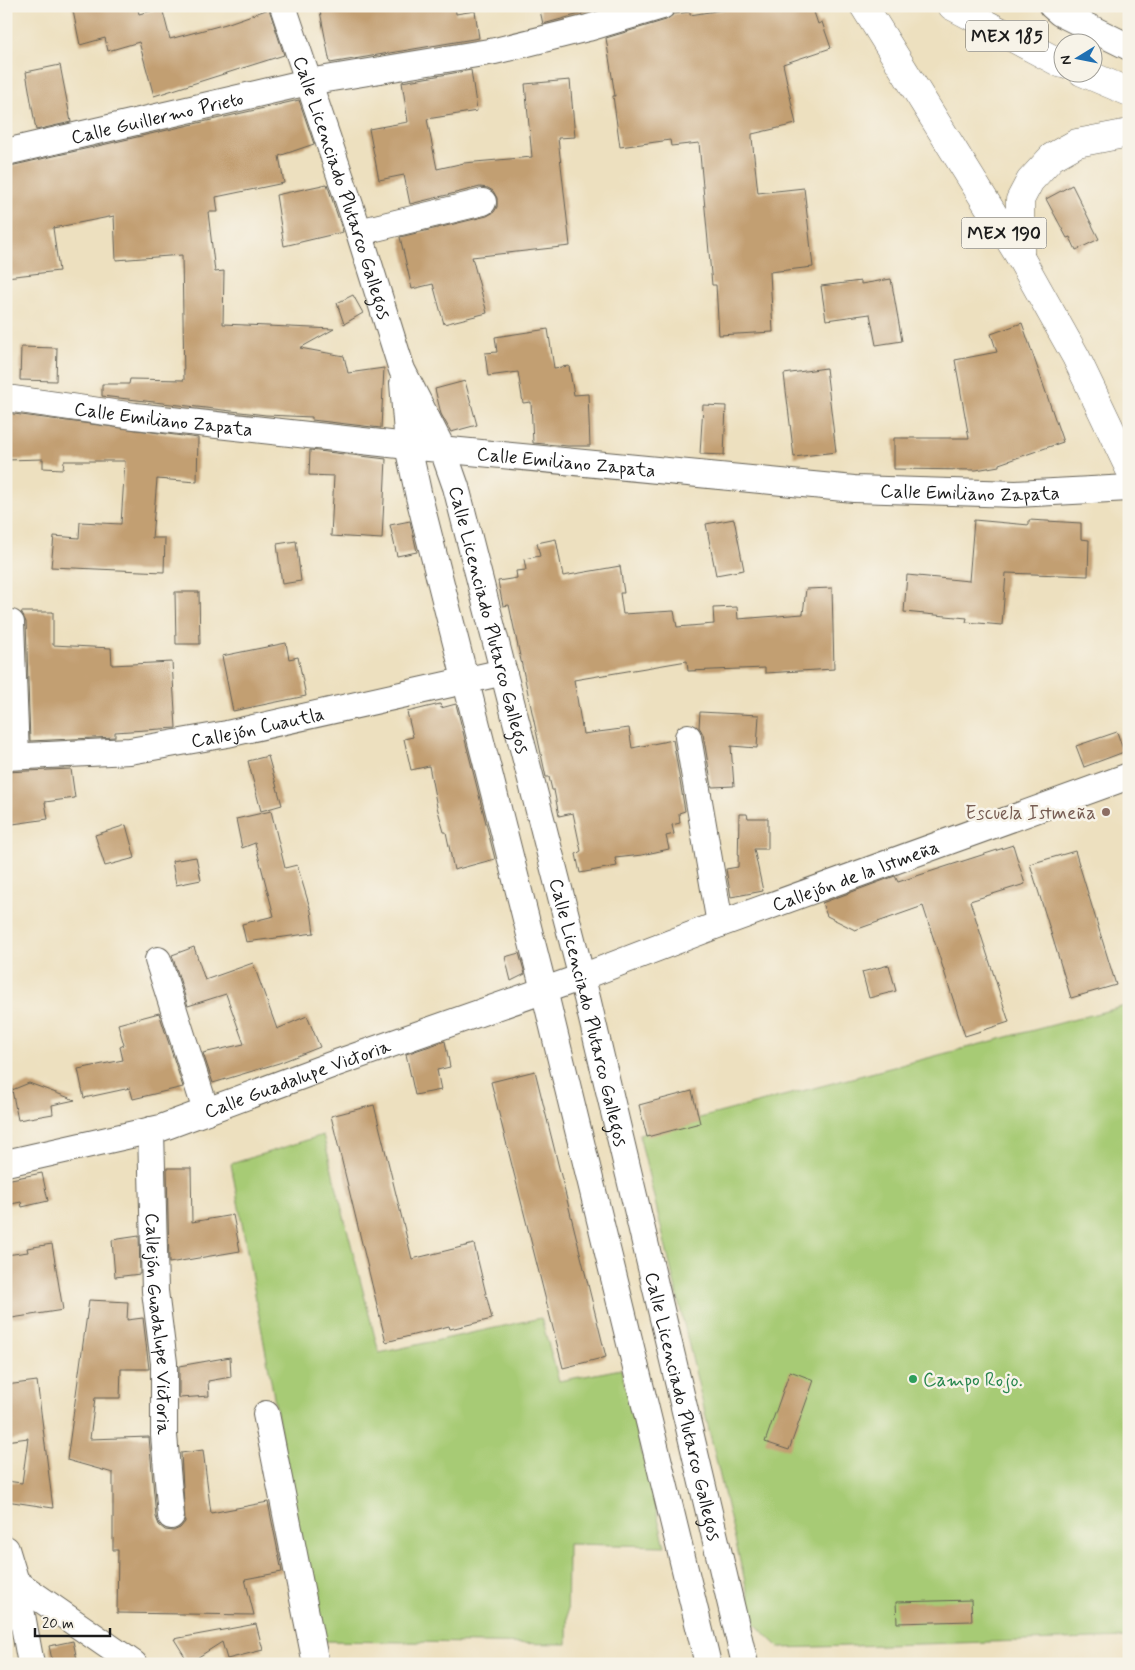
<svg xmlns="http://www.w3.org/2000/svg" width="1135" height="1670" viewBox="0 0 1135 1670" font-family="Mynerve,sans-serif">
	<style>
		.green { fill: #a7cb75; stroke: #627448 }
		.building { fill: #c29f72 }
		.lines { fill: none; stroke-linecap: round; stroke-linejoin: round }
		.minor-casing { stroke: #656155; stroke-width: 28 }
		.major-casing { stroke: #656155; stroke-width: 29 }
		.minor { stroke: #fff; stroke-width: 26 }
		.major { stroke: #fff; stroke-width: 28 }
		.education-dot { fill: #8d6e63; stroke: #f7f3e8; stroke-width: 2 }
		.leisure-dot { fill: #2e9e5b; stroke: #f7f3e8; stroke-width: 2 }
		.labels { text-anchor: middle; stroke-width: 5; stroke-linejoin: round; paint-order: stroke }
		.shield { fill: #f7f3e8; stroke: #5e5c59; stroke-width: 1 }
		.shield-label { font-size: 18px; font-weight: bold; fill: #1c1c1c }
		.street-label { font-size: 19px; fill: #1c1c1c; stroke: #f7f3e8 }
		.education-label { font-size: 19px; fill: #785e54; stroke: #f7f3e8; text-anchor: end }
		.leisure-label { font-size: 19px; fill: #27864d; stroke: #f7f3e8; text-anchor: start }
	</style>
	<rect width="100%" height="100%" fill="#f7f3e8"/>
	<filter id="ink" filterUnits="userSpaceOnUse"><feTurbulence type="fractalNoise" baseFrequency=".02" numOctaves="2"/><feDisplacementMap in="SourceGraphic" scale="10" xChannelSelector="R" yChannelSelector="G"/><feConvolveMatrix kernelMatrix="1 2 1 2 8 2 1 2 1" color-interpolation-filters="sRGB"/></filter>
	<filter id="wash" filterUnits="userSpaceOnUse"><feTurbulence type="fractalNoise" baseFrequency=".0096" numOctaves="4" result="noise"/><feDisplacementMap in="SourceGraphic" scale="20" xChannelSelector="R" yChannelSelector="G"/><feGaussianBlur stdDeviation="1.12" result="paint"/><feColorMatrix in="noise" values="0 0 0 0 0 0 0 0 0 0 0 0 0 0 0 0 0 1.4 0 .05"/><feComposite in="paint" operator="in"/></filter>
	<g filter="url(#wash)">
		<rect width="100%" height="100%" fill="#ede0bf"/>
		<g class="green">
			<polygon points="1129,1005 1129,1638 780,1648 755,1624 639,1134"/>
			<polygon points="323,1135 379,1353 541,1318 559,1381 621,1369 665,1546 568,1544 567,1644 319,1641 231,1164"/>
		</g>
		<g id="blocks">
			<g class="building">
				<polygon points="72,6 137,6 139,14 162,8 170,39 226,24 269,9 284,55 154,96 139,42 108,51 105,38 80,45"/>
				<polygon points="319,6 455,6 456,14 475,11 479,38 330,63"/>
				<polygon points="539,6 609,6 543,24"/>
				<polygon points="735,6 812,6 818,24 822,22 831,48 783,64 796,124 752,134 752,138 758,193 804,188 813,267 770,272 773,332 719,335 716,285 712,285 699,143 671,146 670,140 620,147 613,96 615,96 606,38 666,20 674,14 690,12 690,15 735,8"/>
				<polygon points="60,65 71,122 36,130 26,72"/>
				<polygon points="471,70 477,111 427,119 437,169 464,163 532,157 525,84 570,80 575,137 558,138 570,246 472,257 487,313 444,324 433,284 412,289 400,237 487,216 494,212 497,207 497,198 493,191 488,188 480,187 410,204 404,175 379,180 369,129 408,122 402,82"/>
				<polygon points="299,100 314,144 279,156 284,183 216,197 218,212 208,212 215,272 224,271 223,324 334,329 300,348 344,356 348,373 384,368 381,428 312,420 312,417 266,415 102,396 102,384 129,384 130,379 184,380 182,255 116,260 114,216 53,228 59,271 6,277 6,167"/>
				<polygon points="327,184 343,232 284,246 276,195"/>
				<polygon points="1072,185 1099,239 1076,250 1070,237 1067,238 1046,199"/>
				<polygon points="891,279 902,341 876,345 870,314 826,320 821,286 861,281 861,284"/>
				<polygon points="353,295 363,313 344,324 337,303"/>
				<polygon points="1022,323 1063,442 999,464 999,466 976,470 894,469 894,438 969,438 955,360 997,352 991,334"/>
				<polygon points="548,329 554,368 569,366 574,395 588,394 590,446 568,446 533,443 531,402 523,403 518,372 488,376 485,353 497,352 495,337"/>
				<polygon points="21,347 57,348 56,381 20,380"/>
				<polygon points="826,368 836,452 794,457 784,374"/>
				<polygon points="465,381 477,425 451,432 441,414 435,389"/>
				<polygon points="703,405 726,406 724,455 700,454"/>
				<polygon points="6,413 198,438 197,482 157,479 152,538 165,538 164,572 51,567 54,536 79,538 80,522 121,524 125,461 64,461 63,469 43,468 43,459 6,460"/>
				<polygon points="310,450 386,459 382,539 331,536 334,476 309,475"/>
				<polygon points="734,519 744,570 716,575 706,524"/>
				<polygon points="974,520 1029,525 1029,520 1081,523 1081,539 1089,540 1088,576 1006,573 1002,625 966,622 967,618 904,612 907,575 969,581"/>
				<polygon points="410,521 417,552 397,556 390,525"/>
				<polygon points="556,539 563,576 620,566 624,593 620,593 623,614 674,611 677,627 714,624 713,608 737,607 738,619 803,614 806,589 832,588 834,669 765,673 765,668 688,671 687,661 574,680 583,734 629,728 632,748 673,740 685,811 679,813 680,823 672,825 674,834 666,836 669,849 642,855 615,858 617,866 580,873 576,854 581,851 573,813 559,816 554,790 552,790 549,777 546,777 509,605 503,606 498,581 517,578 516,571 526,570 524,559 540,556 537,543"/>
				<polygon points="296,541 301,581 282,584 277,544"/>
				<polygon points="175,592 199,592 200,644 176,644"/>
				<polygon points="21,612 53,612 53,645 111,648 112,665 172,662 176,728 115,732 115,737 30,741 26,622"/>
				<polygon points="286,643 289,659 298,657 306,696 233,711 222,656"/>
				<polygon points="440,704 441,708 456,704 495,859 454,870 446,832 444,832 437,807 429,766 411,770 404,739 413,737 407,712"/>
				<polygon points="700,712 759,715 757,748 731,746 734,786 712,787 703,734 699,727"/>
				<polygon points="1117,732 1124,752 1084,767 1076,746"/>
				<polygon points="268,756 282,805 261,811 248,761"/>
				<polygon points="71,769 75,798 45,802 48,819 6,825 6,772"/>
				<polygon points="271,811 285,868 297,865 311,911 314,933 246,942 242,924 274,916 255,843 242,848 236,819"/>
				<polygon points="739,814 747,814 748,818 768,818 768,849 754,849 763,891 731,897 726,869 738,867"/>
				<polygon points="126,825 135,858 105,866 95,835"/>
				<polygon points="1013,845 1025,884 970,901 1009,1022 965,1036 923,906 855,930 827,916 822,903 895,876 898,882"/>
				<polygon points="1075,851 1116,985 1071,998 1030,864"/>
				<polygon points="196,857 201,880 176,885 172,861"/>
				<polygon points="194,947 205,980 253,963 277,1029 307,1016 320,1047 279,1063 213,1083 203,1053 244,1044 226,994 188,1006 172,955"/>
				<polygon points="519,953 525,974 511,981 505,957"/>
				<polygon points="889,965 896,991 869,998 862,972"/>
				<polygon points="159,1013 183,1087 133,1099 130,1088 84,1098 78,1069 123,1060 120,1047 124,1045 118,1024"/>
				<polygon points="445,1041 450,1067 437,1070 441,1090 415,1095 406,1054"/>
				<polygon points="535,1071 606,1357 563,1368 491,1082"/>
				<polygon points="29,1083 75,1100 52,1105 53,1114 18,1120 12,1090"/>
				<polygon points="692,1091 700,1123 647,1137 639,1105"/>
				<polygon points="374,1105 412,1259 474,1244 492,1319 450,1329 449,1326 386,1342 331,1116"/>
				<polygon points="167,1168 191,1168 192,1222 233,1215 240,1251 169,1263"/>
				<polygon points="42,1173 48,1201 22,1207 21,1202 6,1205 6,1180"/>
				<polygon points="139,1236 140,1274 115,1277 112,1240"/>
				<polygon points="52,1244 63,1310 12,1318 6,1283 6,1255 28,1252 27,1248"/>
				<polygon points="89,1300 128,1302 127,1320 143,1318 149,1369 121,1369 120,1398 95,1398 90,1439 149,1437 156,1517 159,1525 165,1530 173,1531 180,1528 185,1522 181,1453 203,1450 211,1513 268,1502 282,1572 245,1579 254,1615 117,1613 118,1550 113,1550 113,1473 67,1460"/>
				<polygon points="230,1357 231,1377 208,1381 209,1396 179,1398 179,1366"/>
				<polygon points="790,1371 814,1380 789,1450 765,1442"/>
				<polygon points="37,1381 40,1404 53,1508 6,1501 6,1481 22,1483 28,1438 6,1441 6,1385"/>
				<polygon points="971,1600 972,1621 897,1623 896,1602"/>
				<polygon points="256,1624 263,1650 227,1659 222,1642 189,1663 174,1639"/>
				<polygon points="73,1641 78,1664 53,1664 49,1646"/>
			</g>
		</g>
	</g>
	<g filter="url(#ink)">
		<use href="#blocks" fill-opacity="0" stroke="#656155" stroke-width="1"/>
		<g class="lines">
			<defs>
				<g id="minor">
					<path id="s1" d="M283 6 359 232 402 370 443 450 456 487 587 998 745 1664"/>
					<polyline points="1052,6 1060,13 1129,47"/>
					<path id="s2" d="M6 152 308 82 495 51 588 28 662 6"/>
					<polyline points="359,232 483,202"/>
					<polyline points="403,383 408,446 419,497 544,990 708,1664"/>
					<path id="s3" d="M6 398 135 416 408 446 854 489 1016 494 1129 488"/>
					<polyline points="11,623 16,756"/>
					<polyline points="688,737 720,924"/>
					<path id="s4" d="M6 757 130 751 227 734 504 672"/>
					<polyline points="158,960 206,1111"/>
					<path id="s5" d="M151 1130 155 1291 164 1363V1435L171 1516"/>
					<path id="s6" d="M6 1163 161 1128 331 1065 582 977 720 924 1129 776"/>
					<polyline points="266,1414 316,1664"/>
					<polyline points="6,1549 16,1582 31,1664"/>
					<polyline points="6,1579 16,1582 134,1664"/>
				</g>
				<g id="major">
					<polyline points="864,6 1020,257 1076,357 1129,468"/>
					<polyline points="952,6 1062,64"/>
					<polyline points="1082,72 1129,92"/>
					<polyline points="1020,257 1020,200 1030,181 1052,157 1077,143 1129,133"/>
				</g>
			</defs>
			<use href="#minor" class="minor-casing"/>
			<use href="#major" class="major-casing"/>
			<use href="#minor" class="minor"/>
			<use href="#major" class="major"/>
		</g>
	</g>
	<circle class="education-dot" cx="1106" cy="812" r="5"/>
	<circle class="leisure-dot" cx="913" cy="1379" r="5"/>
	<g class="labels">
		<g class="shield">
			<rect x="966" y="20.5" width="82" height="31" rx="4"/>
			<rect x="961.5" y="217.5" width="85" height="31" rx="4"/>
		</g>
		<g class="shield-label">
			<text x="1007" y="42">MEX 185</text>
			<text x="1004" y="239">MEX 190</text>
		</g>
		<g class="street-label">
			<text dy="7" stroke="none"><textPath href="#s2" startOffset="155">Calle Guillermo Prieto</textPath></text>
			<text dy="7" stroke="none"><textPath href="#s1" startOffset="191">Calle Licenciado Plutarco Gallegos</textPath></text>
			<text dy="7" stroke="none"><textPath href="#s3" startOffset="159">Calle Emiliano Zapata</textPath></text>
			<text dy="7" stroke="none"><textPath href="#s3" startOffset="564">Calle Emiliano Zapata</textPath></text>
			<text dy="7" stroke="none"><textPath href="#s3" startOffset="969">Calle Emiliano Zapata</textPath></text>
			<text dy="7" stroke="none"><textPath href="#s1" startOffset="649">Calle Licenciado Plutarco Gallegos</textPath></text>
			<text dy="7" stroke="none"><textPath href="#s4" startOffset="254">Callejón Cuautla</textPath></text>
			<text dy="7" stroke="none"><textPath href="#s6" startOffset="898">Callejón de la Istmeña</textPath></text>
			<text dy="7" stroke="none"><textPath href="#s1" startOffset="1054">Calle Licenciado Plutarco Gallegos</textPath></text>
			<text dy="7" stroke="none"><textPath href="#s6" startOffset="304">Calle Guadalupe Victoria</textPath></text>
			<text dy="7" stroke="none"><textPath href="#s5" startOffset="194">Callejón Guadalupe Victoria</textPath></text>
			<text dy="7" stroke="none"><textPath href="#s1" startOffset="1459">Calle Licenciado Plutarco Gallegos</textPath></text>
		</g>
		<g class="education-label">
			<text x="1096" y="819">Escuela Istmeña</text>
		</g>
		<g class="leisure-label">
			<text x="923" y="1386">Campo Rojo.</text>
		</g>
	</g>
	<rect width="1135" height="1670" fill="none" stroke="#f7f3e8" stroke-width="25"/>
	<g transform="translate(1078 58) rotate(260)"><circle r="24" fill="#f7f3e8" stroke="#9f9d96"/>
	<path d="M0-4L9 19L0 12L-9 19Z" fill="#1f6fb2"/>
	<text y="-8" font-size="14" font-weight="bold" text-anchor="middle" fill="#1c1c1c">N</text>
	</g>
	<path d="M35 1628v8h75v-8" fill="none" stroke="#1c1c1c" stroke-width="2.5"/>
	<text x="42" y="1628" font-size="15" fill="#1c1c1c" stroke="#f7f3e8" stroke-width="4" paint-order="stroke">20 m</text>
</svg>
